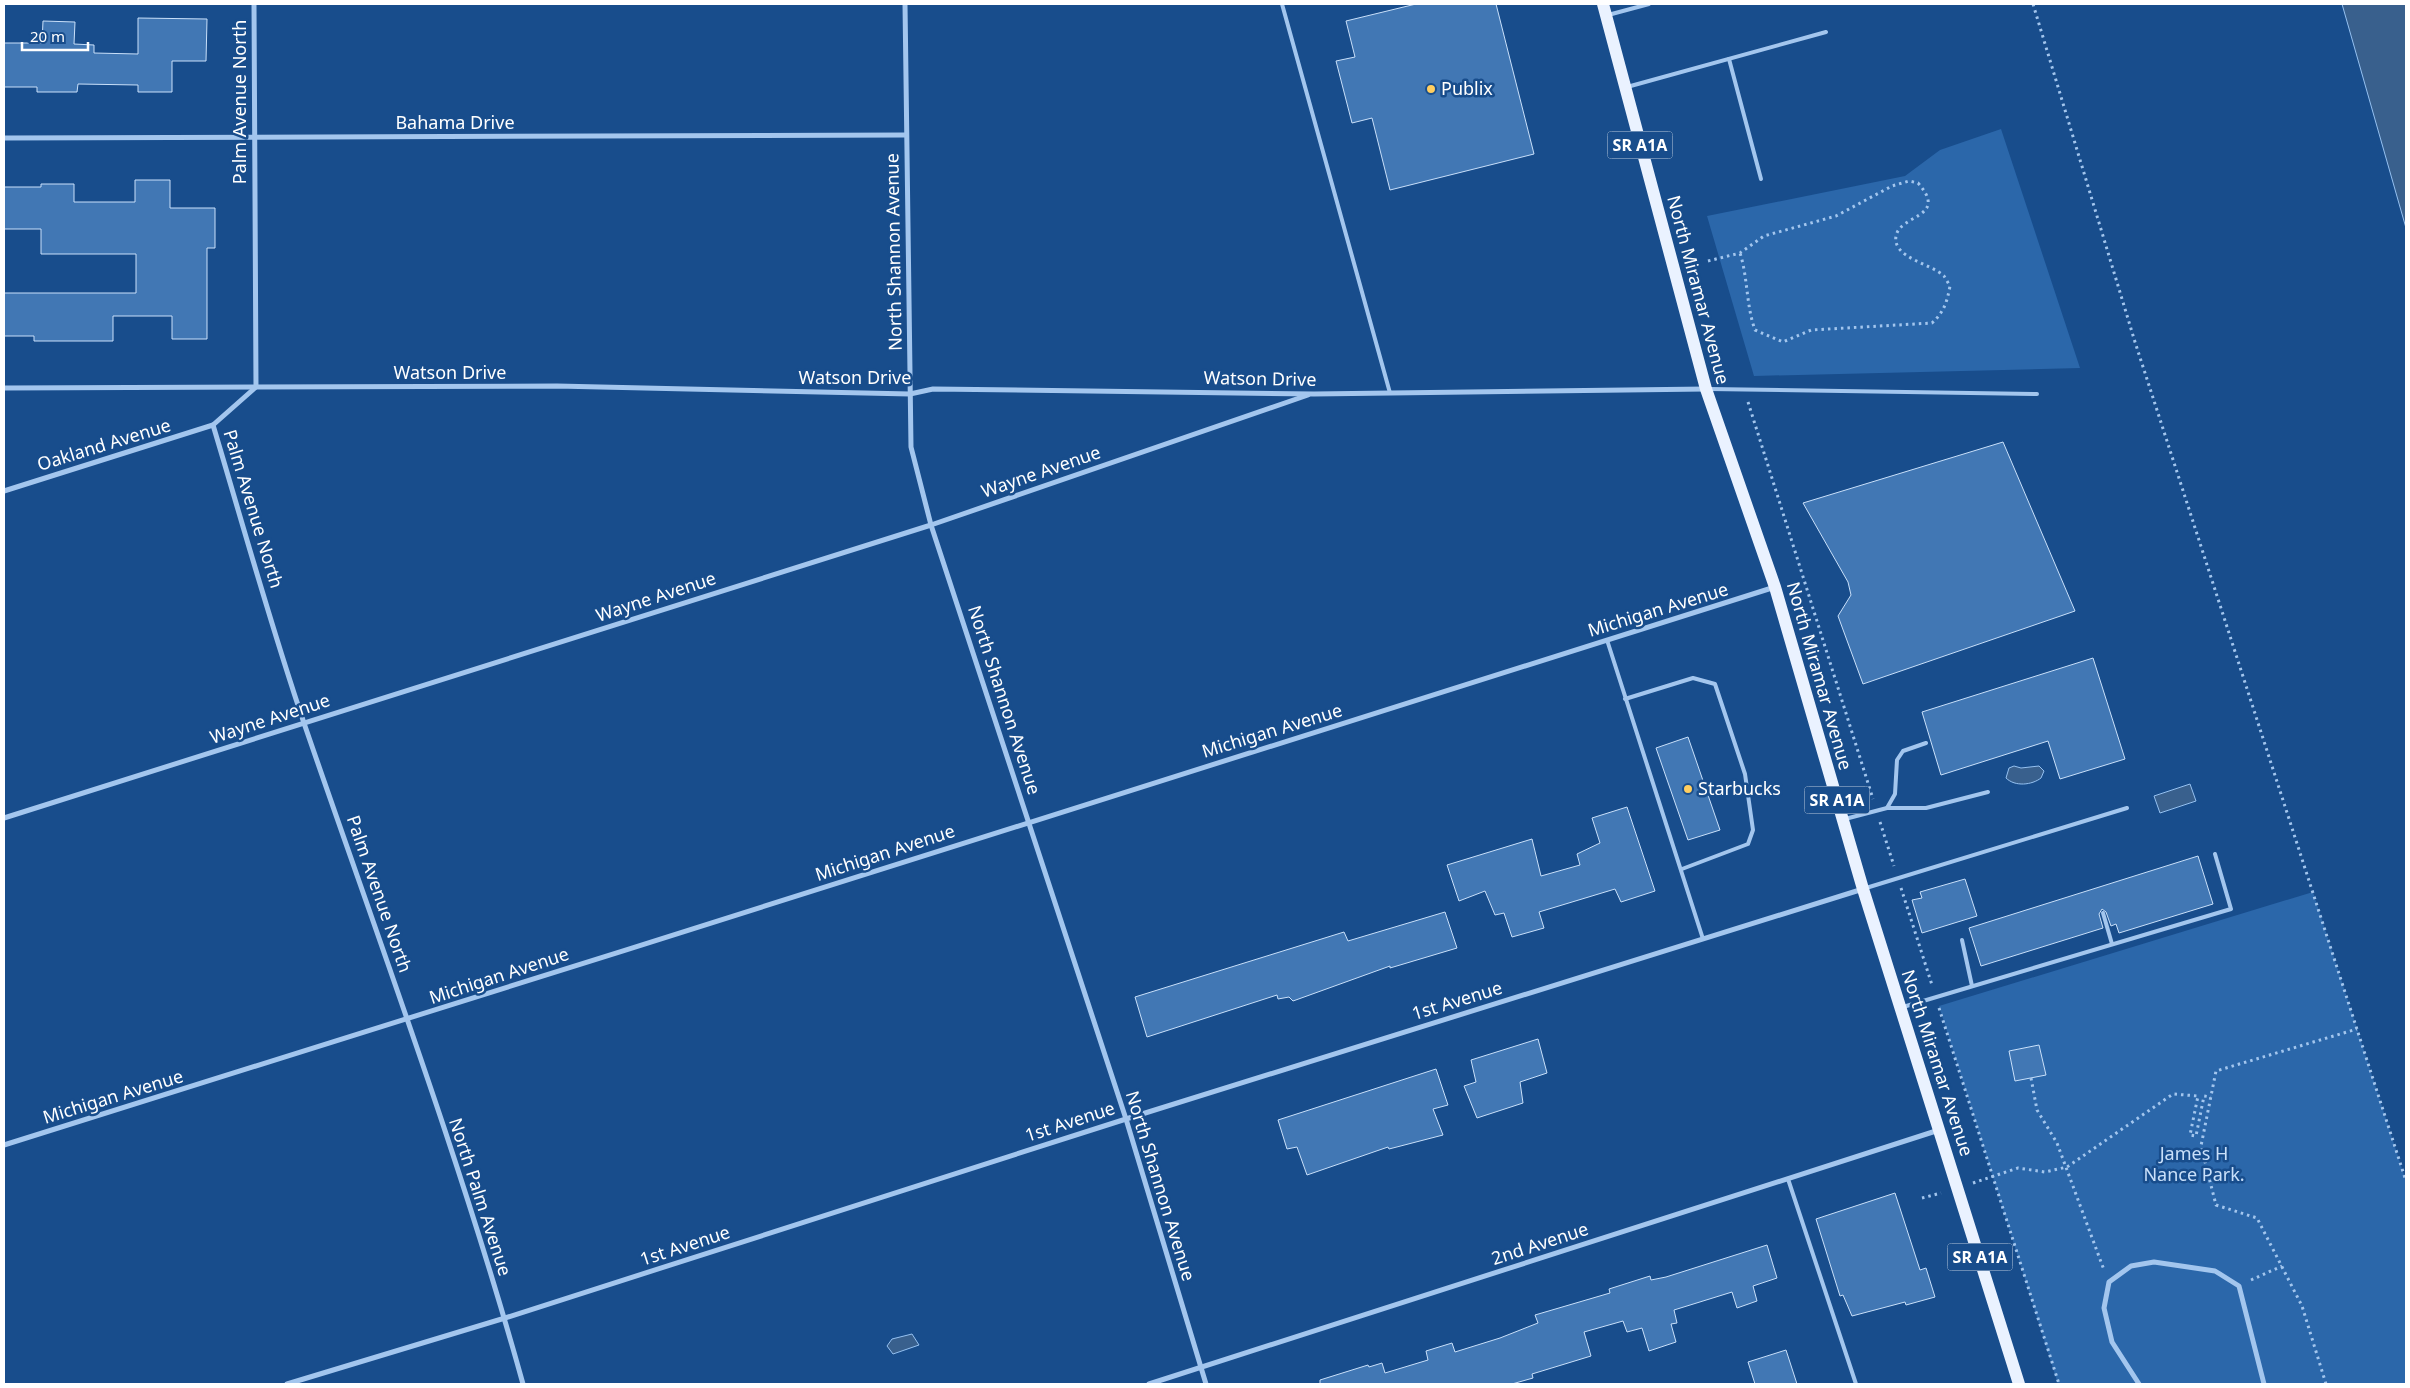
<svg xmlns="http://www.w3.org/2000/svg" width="2410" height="1388" viewBox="0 0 2410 1388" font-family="'Noto Sans',sans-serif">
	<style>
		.green { fill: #2b67aa }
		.water { fill: #39608d; stroke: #95c1f1 }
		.building { fill: #4177b4; stroke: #c9e0fa }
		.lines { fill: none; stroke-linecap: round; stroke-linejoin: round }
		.path { stroke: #a3c6ee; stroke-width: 3; stroke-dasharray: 2.5 4; stroke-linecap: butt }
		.service { stroke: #a3c6ee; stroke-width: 4 }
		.minor { stroke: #a3c6ee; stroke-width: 5 }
		.primary { stroke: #eaf2ff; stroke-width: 12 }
		.poi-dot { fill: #ffce60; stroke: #184d8c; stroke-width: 2 }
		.labels { text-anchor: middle; stroke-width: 5; stroke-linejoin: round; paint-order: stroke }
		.shield { fill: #184d8c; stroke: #bacadc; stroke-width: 1 }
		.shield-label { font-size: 16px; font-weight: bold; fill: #fff }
		.poi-label { font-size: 18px; fill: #fff; stroke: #184d8c; text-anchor: start }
		.street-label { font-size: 18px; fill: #fff; stroke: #184d8c }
		.park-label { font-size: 18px; fill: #c9e0fa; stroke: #184d8c }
	</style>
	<rect width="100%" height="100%" fill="#184d8c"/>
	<g class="green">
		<polygon points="2001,129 2080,368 1754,376 1707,216 1905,176 1940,150"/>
		<polygon points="2313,892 2406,1181 2406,1384 2058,1384 1939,1006"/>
	</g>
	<g class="water">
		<polygon points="2342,4 2406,4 2406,228"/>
		<path d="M2014 766 2021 768 2039 766 2044 771 2041 778C2032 785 2015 787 2006 778L2009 768Z"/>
		<polygon points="2190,784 2196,801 2160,813 2154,796"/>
		<polygon points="912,1334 919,1345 893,1354 887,1346 892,1339"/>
	</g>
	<g class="building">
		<polygon points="1416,4 1496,4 1534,154 1390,190 1372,118 1352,123 1336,61 1355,57 1346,21"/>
		<polygon points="138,18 207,19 206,61 172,61 172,92 138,92 138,85 78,84 77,92 37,92 37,87 4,87 4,43 42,43 43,21 75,22 74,44 94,45 94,53 138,54"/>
		<polygon points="135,180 170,180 170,208 215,208 215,248 207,248 207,339 172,339 172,316 113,316 113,341 34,341 34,336 4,336 4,293 136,293 136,254 41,254 41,229 4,229 4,187 41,187 41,184 74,184 74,202 135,202"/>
		<polygon points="2003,442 2075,611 1863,684 1838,616 1851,595 1848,582 1803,503"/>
		<polygon points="2093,658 2125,759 2060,779 2048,741 1941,775 1922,712"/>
		<polygon points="1688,737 1720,830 1688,840 1656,748"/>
		<polygon points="1627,807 1655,891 1621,902 1615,889 1539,912 1544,928 1512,937 1504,913 1495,915 1485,891 1459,901 1447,865 1532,839 1541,876 1580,865 1577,854 1600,843 1592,818"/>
		<polygon points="2198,856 2213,904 2119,933 2116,924 2111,926 2106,912 2102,909 2099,914 2103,928 1981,966 1969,928"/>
		<polygon points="1965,879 1977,916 1922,933 1912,900 1922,898 1920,892"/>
		<polygon points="1445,912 1457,948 1390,968 1390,966 1293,1001 1289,997 1278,999 1277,995 1147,1037 1135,997 1344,932 1348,941"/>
		<polygon points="1538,1039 1547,1073 1520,1082 1523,1103 1477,1118 1464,1086 1476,1082 1471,1060"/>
		<polygon points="2039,1045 2046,1075 2015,1081 2009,1051"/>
		<polygon points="1436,1069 1448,1105 1433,1109 1443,1135 1389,1149 1388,1147 1307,1175 1297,1147 1287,1149 1278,1120"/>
		<polygon points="1895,1193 1920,1270 1926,1268 1935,1297 1906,1305 1905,1302 1852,1316 1843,1295 1840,1296 1816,1219"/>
		<polygon points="1767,1245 1777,1278 1753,1286 1757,1301 1737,1308 1732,1292 1674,1310 1677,1323 1671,1324 1676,1342 1649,1351 1642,1328 1627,1332 1623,1321 1584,1332 1591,1356 1532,1374 1533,1378 1512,1384 1320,1384 1320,1380 1368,1365 1369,1367 1382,1363 1385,1373 1428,1360 1426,1351 1452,1343 1455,1352 1500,1338 1538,1323 1535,1315 1610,1293 1609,1289 1650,1276 1651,1280 1666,1277"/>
		<polygon points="1786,1350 1797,1384 1755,1384 1748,1362"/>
	</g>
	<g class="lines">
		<g class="path">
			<polyline points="2033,4 2135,342 2406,1181"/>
			<path d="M1708 261 1740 253 1764 236 1836 216 1892 186 1909 181 1918 183C1949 218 1900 214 1896 236 1892 258 1932 264 1944 276 1946 279 1948 283 1950 286 1947 302 1944 312 1932 323L1811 330 1783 342 1755 330C1746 305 1748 278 1740 253"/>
			<polyline points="1748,402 1873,799"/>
			<polyline points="1880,822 1894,866"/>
			<polyline points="1901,888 1932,985"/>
			<polyline points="1939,1008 2059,1384"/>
			<polyline points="2031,1078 2037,1110 2057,1143 2104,1270"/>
			<polyline points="1973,1183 2018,1168 2045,1172 2067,1167 2173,1094 2198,1096 2190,1135 2196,1136 2204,1096 2211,1097"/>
			<polyline points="1922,1198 1941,1193"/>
			<polyline points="2251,1280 2282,1266"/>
			<polyline points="2326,1384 2302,1306 2257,1218 2216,1205 2201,1146 2216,1071 2357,1029"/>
		</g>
		<g class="service">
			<polyline points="1282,4 1390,393"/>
			<polyline points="1608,15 1649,4"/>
			<polyline points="1729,59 1761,179"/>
			<polyline points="1627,87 1826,32"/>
			<polyline points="1709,389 2037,394"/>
			<polyline points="1607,640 1703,939"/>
			<polyline points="1625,699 1693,678 1715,684 1745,774 1753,830 1748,844 1682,869"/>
			<polyline points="1887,808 1895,794 1897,760 1903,751 1926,743"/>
			<polyline points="1845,819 1887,808 1926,808 1988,792"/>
			<polyline points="1866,888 2127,808"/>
			<polyline points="2103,913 2112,944"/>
			<polyline points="1962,940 1972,986"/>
			<polyline points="1903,1007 2231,909 2215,854"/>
			<polyline points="1788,1179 1856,1384"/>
		</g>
		<g class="minor">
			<path d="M254 4 256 387 213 425C243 525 271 627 305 726 380 944 461 1161 523 1384"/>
			<polyline points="905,4 911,447 931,525 1126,1119 1206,1384"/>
			<polyline points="4,138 906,135"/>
			<polyline points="4,388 557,386 910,394 933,389 1314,394 1706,389"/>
			<polyline points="4,491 213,425"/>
			<polyline points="4,818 931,525 1308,395"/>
			<path d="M4 1145C595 961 1184 773 1775 587"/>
			<polyline points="287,1384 505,1318 1126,1119 1863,889"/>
			<polyline points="1149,1384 1939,1130"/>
			<polyline points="2139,1384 2112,1342 2104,1308 2109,1282 2131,1266 2154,1262 2215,1271 2239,1286 2264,1384"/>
		</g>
		<polyline class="primary" points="1603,4 1706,389 1775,587 1863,889 2019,1384"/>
	</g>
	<g class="poi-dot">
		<circle cx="1431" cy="89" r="5"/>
		<circle cx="1688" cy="789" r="5"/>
	</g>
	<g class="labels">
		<g class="shield">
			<rect x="1607.5" y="131.5" width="65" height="27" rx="4"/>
			<rect x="1804.5" y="786.5" width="65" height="27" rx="4"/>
			<rect x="1947.5" y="1243.5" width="65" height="27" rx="4"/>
		</g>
		<g class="shield-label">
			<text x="1640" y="151">SR A1A</text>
			<text x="1837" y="806">SR A1A</text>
			<text x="1980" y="1263">SR A1A</text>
		</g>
		<g class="poi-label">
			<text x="1441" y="95">Publix</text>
			<text x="1698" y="795">Starbucks</text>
		</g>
		<g class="street-label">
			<text transform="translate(240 102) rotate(-90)" y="6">Palm Avenue North</text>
			<text x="455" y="129">Bahama Drive</text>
			<text transform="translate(894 252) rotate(-91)" y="6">North Shannon Avenue</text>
			<text transform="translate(1698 290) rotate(75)" y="6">North Miramar Avenue</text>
			<text x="450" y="379">Watson Drive</text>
			<text x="855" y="384">Watson Drive</text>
			<text transform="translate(1260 379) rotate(1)" y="6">Watson Drive</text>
			<text transform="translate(104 445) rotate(-17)" y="6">Oakland Avenue</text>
			<text transform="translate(1041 472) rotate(-19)" y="6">Wayne Avenue</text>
			<text transform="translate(253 509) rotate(73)" y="6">Palm Avenue North</text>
			<text transform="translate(656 597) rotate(-18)" y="6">Wayne Avenue</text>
			<text transform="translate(1658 610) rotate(-17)" y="6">Michigan Avenue</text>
			<text transform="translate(1819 676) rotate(74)" y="6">North Miramar Avenue</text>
			<text transform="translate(1004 700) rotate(72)" y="6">North Shannon Avenue</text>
			<text transform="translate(270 719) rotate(-18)" y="6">Wayne Avenue</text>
			<text transform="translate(1272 731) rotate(-17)" y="6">Michigan Avenue</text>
			<text transform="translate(885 853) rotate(-18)" y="6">Michigan Avenue</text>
			<text transform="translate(379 894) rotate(71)" y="6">Palm Avenue North</text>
			<text transform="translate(499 976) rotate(-18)" y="6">Michigan Avenue</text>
			<text transform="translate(1457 1001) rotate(-17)" y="6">1st Avenue</text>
			<text transform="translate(1937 1063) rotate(72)" y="6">North Miramar Avenue</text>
			<text transform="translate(113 1097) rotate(-17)" y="6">Michigan Avenue</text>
			<text transform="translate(1070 1122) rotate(-18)" y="6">1st Avenue</text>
			<text transform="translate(1160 1186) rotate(73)" y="6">North Shannon Avenue</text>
			<text transform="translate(480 1197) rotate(72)" y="6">North Palm Avenue</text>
			<text transform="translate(1540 1244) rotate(-18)" y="6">2nd Avenue</text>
			<text transform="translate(685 1246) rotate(-18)" y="6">1st Avenue</text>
		</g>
		<g class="park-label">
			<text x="2194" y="1160">James H<tspan x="2194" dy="21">Nance Park.</tspan></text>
		</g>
	</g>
	<rect width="2410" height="1388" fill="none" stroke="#ffffff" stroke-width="10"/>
	<path d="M22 42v8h66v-8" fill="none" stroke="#ffffff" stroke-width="2.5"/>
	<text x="30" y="42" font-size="15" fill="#ffffff" stroke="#184d8c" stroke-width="4" paint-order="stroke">20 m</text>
</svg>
